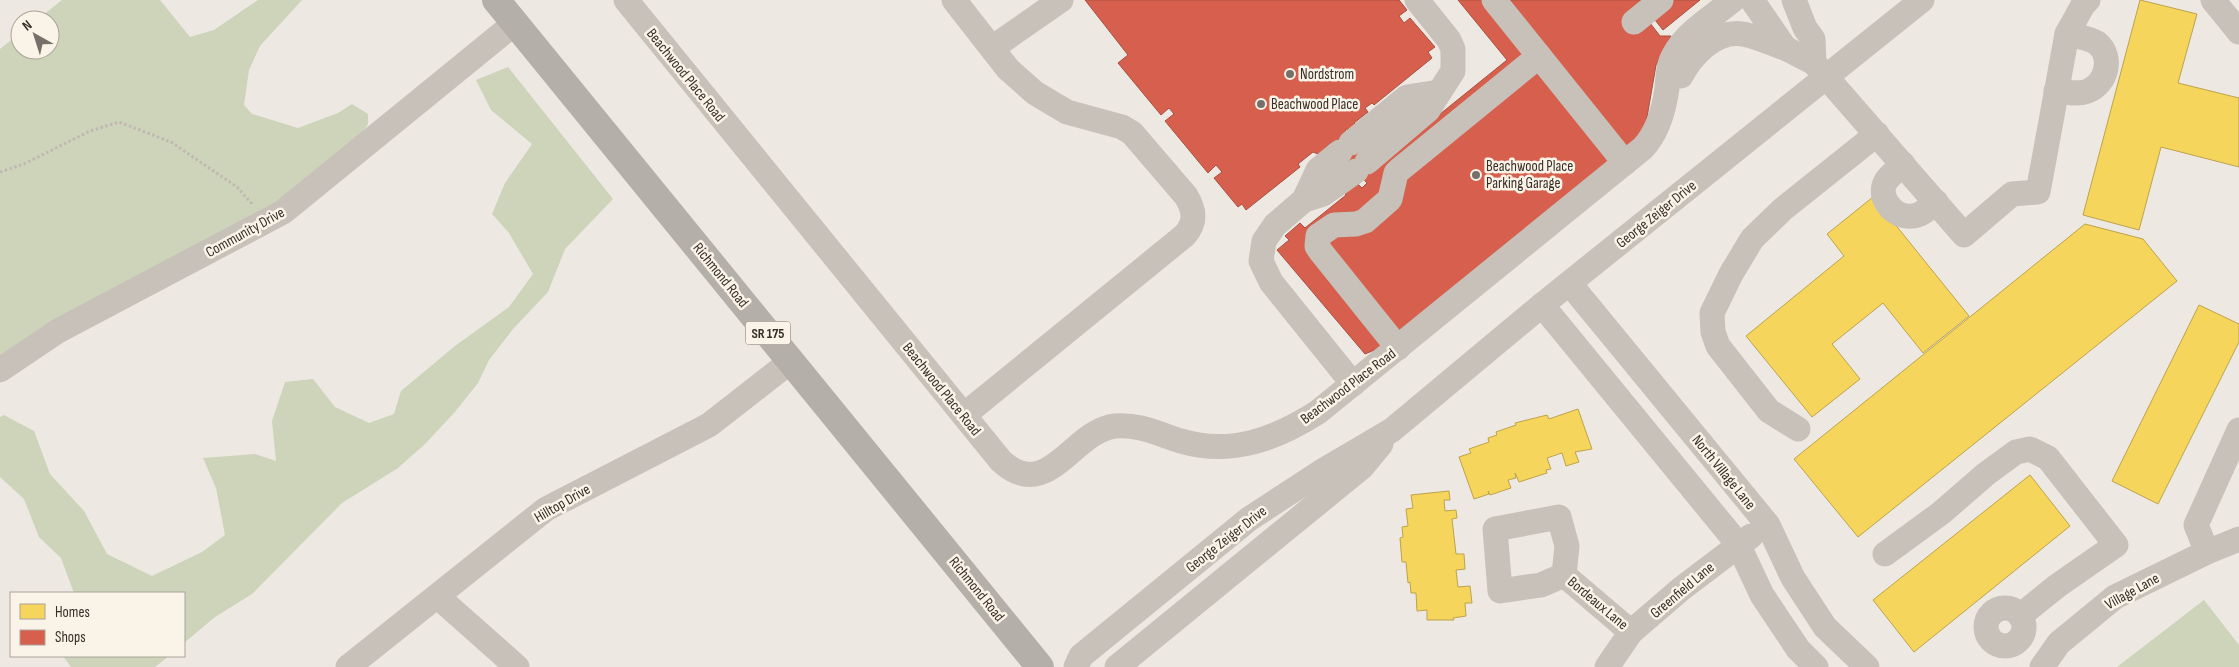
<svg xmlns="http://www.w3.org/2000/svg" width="2239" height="667" viewBox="0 0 2239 667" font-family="'Sofia Sans Condensed',sans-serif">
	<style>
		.green { fill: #cdd4ba }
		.homes { fill: #f6d55c; stroke: #bda34c }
		.shops { fill: #d6604d; stroke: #a75142 }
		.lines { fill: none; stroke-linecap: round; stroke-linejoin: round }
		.path { stroke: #c0b9b2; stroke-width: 3; stroke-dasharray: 2.5 2.5; stroke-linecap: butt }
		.minor { stroke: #c7c1ba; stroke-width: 25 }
		.major { stroke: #b5afa9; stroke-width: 28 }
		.poi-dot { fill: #776f69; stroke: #faf3e8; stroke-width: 2 }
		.labels { text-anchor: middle; stroke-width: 5; stroke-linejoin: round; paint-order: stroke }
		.shield { fill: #faf3e8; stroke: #726962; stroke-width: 1 }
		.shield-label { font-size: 14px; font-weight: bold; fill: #382e28 }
		.poi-label { font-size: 15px; fill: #382e28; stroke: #faf3e8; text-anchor: start }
		.street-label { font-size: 15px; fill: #382e28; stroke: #faf3e8 }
	</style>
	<rect width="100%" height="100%" fill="#ede8e1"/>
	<g class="green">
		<polygon points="62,0 160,0 190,37 214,30 258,0 302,0 260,46 249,70 244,105 252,114 298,128 338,113 352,104 368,114 368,124 356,144 312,188 0,370 0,49 20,33 20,50 50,50 50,20 37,20"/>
		<polygon points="508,67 613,199 565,249 548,292 513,329 489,360 478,383 454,413 425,444 398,468 342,503 252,594 215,617 184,643 184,593 74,593 61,558 39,537 24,499 0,477 0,417 4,415 34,431 50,474 84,511 107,554 152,576 202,552 225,535 216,488 203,458 255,454 276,461 272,421 285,382 313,379 335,407 369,423 394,414 401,391 455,346 509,307 533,274 509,233 492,214 505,183 532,144 491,110 476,80"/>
		<polygon points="2204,600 2239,645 2239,667 2117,667"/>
		<polygon points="63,656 169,656 155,667 71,667"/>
	</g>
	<g class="homes">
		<polygon points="2140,0 2197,14 2178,83 2239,98 2239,167 2161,147 2139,230 2083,215"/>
		<polygon points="1873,197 1969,316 1923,353 1883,303 1832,344 1860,379 1812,417 1746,336 1844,256 1827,234"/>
		<polygon points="2085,224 2143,239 2177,281 1858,537 1794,459"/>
		<polygon points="2199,305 2239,324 2239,342 2158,504 2112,481"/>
		<polygon points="1578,409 1592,449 1575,452 1579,462 1566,466 1562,453 1547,458 1551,469 1546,470 1547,473 1519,482 1515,473 1516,478 1508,480 1511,488 1490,495 1488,491 1489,494 1474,499 1459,457 1471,453 1469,449 1489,442 1488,438 1497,435 1496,432 1516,425 1515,423 1547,415 1549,419"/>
		<polygon points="2030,475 2070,526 1914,652 1873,600"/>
		<polygon points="1449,491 1450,500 1444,500 1445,511 1456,510 1457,518 1452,519 1456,554 1464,554 1465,569 1456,570 1458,587 1470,586 1472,603 1465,603 1466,616 1453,618 1454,620 1427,620 1427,610 1417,611 1416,593 1411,593 1410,582 1408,583 1406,562 1402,562 1400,538 1403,537 1402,527 1408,526 1406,509 1413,508 1411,495"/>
	</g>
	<g class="shops">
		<polygon points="1085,0 1399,0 1407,10 1399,16 1404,23 1410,18 1435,47 1428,52 1432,58 1374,105 1372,103 1365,108 1368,112 1354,123 1357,125 1349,132 1347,129 1345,130 1351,136 1336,148 1332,142 1326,147 1327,149 1320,155 1313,152 1298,164 1300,167 1246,210 1242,204 1238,207 1214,178 1222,172 1216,165 1208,173 1165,121 1174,114 1169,108 1161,115 1118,63 1128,55"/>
		<polygon points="1458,0 1700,0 1663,30 1655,20 1650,23 1660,36 1671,36 1656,65 1645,129 1640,137 1377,349 1365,354 1277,250 1289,240 1285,236 1300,223 1305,228 1346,195 1342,191 1354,180 1362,188 1367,183 1336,148 1348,139 1372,169 1507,60"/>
	</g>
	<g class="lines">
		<polyline class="path" points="0,172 24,164 90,131 119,122 171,142 237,187 253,205"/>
		<g class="minor">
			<path d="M626 0 1001 461C1048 504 1072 431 1115 426 1140 424 1158 434 1181 441 1231 456 1276 439 1318 412L1643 148C1658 132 1664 110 1667 88 1668 77 1668 65 1674 55 1686 32 1714 16 1733 0"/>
			<path d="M954 0 1008 69 1035 93 1067 112 1122 127 1132 133 1186 196C1195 211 1196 222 1185 235L964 415"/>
			<polyline points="1494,0 1625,163"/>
			<polyline points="1752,0 1785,48 1814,63 1964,235 2012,194 2038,192 2067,34 2083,5 2088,0"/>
			<polyline points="1794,0 1805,28 1813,39 1814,63"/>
			<polyline points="2213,0 2239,32"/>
			<polyline points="1634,22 1661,0"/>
			<polyline points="992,48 1061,0"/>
			<path d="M1681 76C1687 64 1694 55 1705 46 1735 22 1754 38 1785 48"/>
			<path d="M2056 91C2067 92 2078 95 2088 91 2106 84 2114 57 2097 43 2090 38 2076 36 2067 34"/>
			<polyline points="1351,143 1407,97 1439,92"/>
			<polyline points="1367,162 1428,110 1453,71 1453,49 1449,40 1417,0"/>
			<path d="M1903 164C1898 169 1890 175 1886 181 1876 198 1895 219 1913 216 1922 215 1929 208 1936 202"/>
			<polyline points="1304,200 1318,170 1340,152"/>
			<polyline points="1570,284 1768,525 1793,578 1825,627 1867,667"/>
			<polyline points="1542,305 1738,544 1762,595 1798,649 1816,667"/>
			<polyline points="1398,348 1321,252 1317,246 1318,236 1334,225 1356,224 1365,221 1390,199 1396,173 1398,171 1539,56"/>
			<polyline points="0,370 58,331 283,212 515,23"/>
			<polyline points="1353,384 1271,282 1261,261 1264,241 1275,225 1304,200 1323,194 1356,171"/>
			<polyline points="1798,429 1769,411 1718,346 1713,332 1712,313 1731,274 1752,239 1783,209 1877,134"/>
			<polygon points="1559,517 1567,546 1564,575 1541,585 1500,591 1495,529"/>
			<polyline points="2207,552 2196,525 2239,430"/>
			<polyline points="1885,554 1941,513 1986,474 2016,452 2030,449 2048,458 2116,545 2057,586 2020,616"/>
			<polyline points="1564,575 1631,632"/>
			<polyline points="438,597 517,667"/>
			<circle cx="2005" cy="627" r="19"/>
			<polyline points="348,667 546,509 709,425 791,361"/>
			<polyline points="1076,667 1081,656 1249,519 1324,470 1392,430 1542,305 1922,0"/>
			<polyline points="1117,667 1362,467 1381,444"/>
			<polyline points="1607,667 1631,632 1681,589 1751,536"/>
			<polyline points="2042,667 2059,643 2115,597 2207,552 2239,539"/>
		</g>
		<polyline class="major" points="496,0 1040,667"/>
	</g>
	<g class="poi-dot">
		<circle cx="1290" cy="74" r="5"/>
		<circle cx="1261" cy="104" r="5"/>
		<circle cx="1476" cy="175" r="5"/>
	</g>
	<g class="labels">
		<rect class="shield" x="745.5" y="321.5" width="45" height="23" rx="4"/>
		<g class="shield-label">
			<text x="768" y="338">SR 175</text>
		</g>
		<g class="poi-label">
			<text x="1300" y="79">Nordstrom</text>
			<text x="1271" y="109">Beachwood Place</text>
			<text x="1486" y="171">Beachwood Place<tspan x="1486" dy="17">Parking Garage</tspan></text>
		</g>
		<g class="street-label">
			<text transform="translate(686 75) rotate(51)" y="5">Beachwood Place Road</text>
			<text transform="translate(1656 214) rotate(-39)" y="5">George Zeiger Drive</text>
			<text transform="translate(245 232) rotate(-29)" y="5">Community Drive</text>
			<text transform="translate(721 275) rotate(51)" y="5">Richmond Road</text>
			<text transform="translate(1348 386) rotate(-37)" y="5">Beachwood Place Road</text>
			<text transform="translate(942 389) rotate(51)" y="5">Beachwood Place Road</text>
			<text transform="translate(1724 472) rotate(51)" y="5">North Village Lane</text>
			<text transform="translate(562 503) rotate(-30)" y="5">Hilltop Drive</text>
			<text transform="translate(1226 539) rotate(-38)" y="5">George Zeiger Drive</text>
			<text transform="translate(977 589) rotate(51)" y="5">Richmond Road</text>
			<text transform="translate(1682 590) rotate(-40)" y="5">Greenfield Lane</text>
			<text transform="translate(2132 591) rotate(-29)" y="5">Village Lane</text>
			<text transform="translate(1598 603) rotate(40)" y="5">Bordeaux Lane</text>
		</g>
	</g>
	<rect x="10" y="592" width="175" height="65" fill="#faf3e8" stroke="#aca49b"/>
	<rect x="20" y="604" width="25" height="15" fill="#f6d55c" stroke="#aca49b"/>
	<text x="55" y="617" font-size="15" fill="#382e28">Homes</text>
	<rect x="20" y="630" width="25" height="15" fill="#d6604d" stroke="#aca49b"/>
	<text x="55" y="642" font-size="15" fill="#382e28">Shops</text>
	<g transform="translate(35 35) rotate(321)"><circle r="24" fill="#faf3e8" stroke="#aca49b"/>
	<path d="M0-4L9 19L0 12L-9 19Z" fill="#776f69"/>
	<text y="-8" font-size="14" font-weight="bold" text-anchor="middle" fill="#382e28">N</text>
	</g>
</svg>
